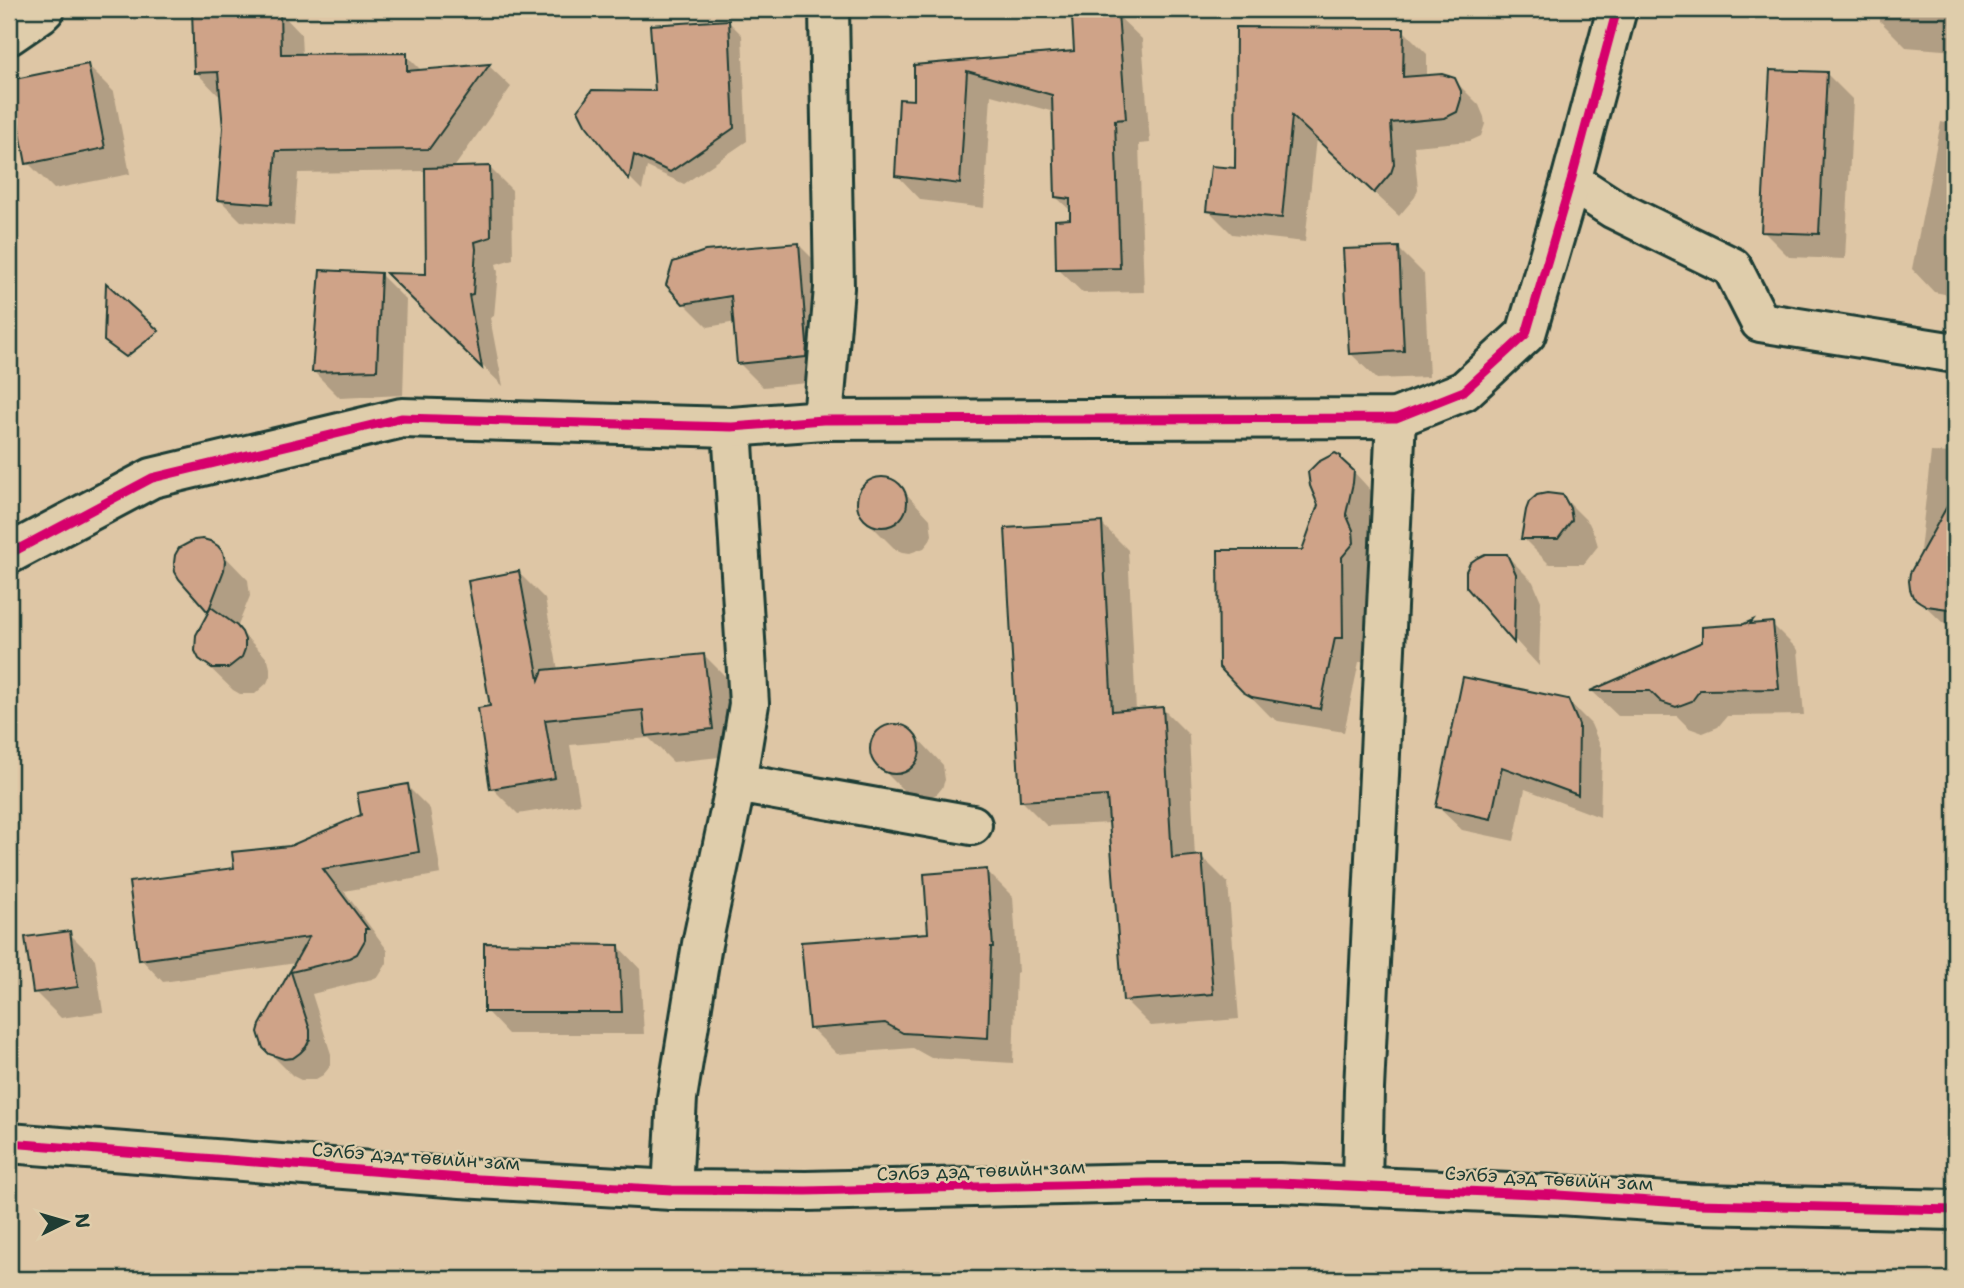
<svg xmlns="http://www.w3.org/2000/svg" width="1964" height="1288" viewBox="0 0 1964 1288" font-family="'Shantell Sans',sans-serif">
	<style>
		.shadow { fill: #0003 }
		.building { fill: #cfa388; stroke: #1f3d34; stroke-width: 2 }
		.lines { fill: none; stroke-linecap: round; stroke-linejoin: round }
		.minor-casing { stroke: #1f3d34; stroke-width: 44 }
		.minor { stroke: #dfcdab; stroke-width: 38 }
		.cycleway-casing { stroke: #dfcdab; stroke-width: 13 }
		.cycleway { stroke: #d6006c; stroke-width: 9 }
		.labels { text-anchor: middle; stroke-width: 5; stroke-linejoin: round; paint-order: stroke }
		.street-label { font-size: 19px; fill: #1f3d34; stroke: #dfcdab }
	</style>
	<rect width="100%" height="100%" fill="#dec6a5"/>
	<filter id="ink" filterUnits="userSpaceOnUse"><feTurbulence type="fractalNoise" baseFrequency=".0143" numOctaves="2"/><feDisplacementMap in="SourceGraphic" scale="14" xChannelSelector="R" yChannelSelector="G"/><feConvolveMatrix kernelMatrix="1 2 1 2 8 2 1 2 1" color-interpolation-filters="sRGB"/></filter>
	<g filter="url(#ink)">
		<g class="shadow">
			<polygon points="194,9 279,11 301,34 302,55 406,55 423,72 489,66 511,87 453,169 490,168 512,190 513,259 496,264 498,272 494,316 490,318 503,386 390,275 428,276 427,171 298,173 294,226 241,221 219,199 225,128 222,94 218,95 196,72"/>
			<polygon points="1880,9 1955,9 1955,51 1906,47 1880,21"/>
			<polygon points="1117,15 1142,39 1150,143 1139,144 1144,292 1083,293 1058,269 1072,220 1072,212 1056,197 1054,112 991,95 984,208 921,200 897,175 915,102 916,66 1076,52"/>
			<polygon points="729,22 742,35 747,141 684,184 647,167 642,190 631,179 587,123 657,93"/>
			<polygon points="1238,29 1403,30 1427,54 1427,77 1454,80 1479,105 1484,117 1485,124 1481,136 1470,141 1414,146 1418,189 1415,197 1399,216 1316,138 1305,242 1232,234 1208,210 1237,170"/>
			<polygon points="88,66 114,92 130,174 54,189 28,163"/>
			<polygon points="1827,74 1853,100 1845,259 1789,257 1763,231"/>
			<polygon points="1941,122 1955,125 1955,296 1934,292 1912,269"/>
			<polygon points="798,244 822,268 830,381 763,387 739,363 736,322 708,327 684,303"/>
			<polygon points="1398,248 1424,274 1429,377 1377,379 1350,353"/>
			<polygon points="380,274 406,300 403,395 340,398 314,372"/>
			<polygon points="1931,452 1955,453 1955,632 1942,622 1915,596"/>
			<polygon points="1340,457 1377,497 1377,508 1369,540 1376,556 1377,568 1366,581 1367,662 1359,662 1344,732 1278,721 1270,716 1221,666 1303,551"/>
			<polygon points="884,478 898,485 930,519 932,535 929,542 924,548 910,553 902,552 895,549 862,516 858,502 863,487 876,479"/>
			<polygon points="1562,496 1589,523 1595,536 1598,546 1584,564 1549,564 1523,538"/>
			<polygon points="1102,524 1128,550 1136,711 1163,709 1189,735 1195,858 1202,857 1228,883 1239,1019 1151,1026 1125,1000 1111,823 1047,826 1021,800"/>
			<polygon points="216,547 248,580 250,596 237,628 263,654 268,660 270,668 270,676 267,683 255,694 240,694 233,690 200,658 211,612 181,578"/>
			<polygon points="1507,556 1533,582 1541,601 1539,666 1472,593"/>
			<polygon points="519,573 545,599 558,670 704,655 730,681 738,755 673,762 649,738 570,745 580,804 518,814 492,788 492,708"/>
			<polygon points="1752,622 1755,625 1772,624 1798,650 1804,715 1727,716 1718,727 1703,733 1689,728 1677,716 1618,716 1593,692"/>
			<polygon points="1567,700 1591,724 1602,750 1600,817 1525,789 1514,841 1462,830 1438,807"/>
			<polygon points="889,725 897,725 911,731 943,765 945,780 942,788 937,794 923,800 908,795 875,762 872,756 872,740 876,734"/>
			<polygon points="407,786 430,809 441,874 344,891 388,951 387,951 387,963 379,976 372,979 312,994 331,1054 331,1062 328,1069 323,1075 316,1079 301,1080 293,1076 270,1053 262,1025 296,963 163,982 141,959 236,870 363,816"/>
			<polygon points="987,871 1013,897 1018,972 1016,973 1013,1063 931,1058 913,1048 837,1054 811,1028 929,934"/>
			<polygon points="69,933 95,959 103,1012 61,1018 35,992"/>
			<polygon points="618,946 640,969 644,1034 508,1034 486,1011"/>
		</g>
		<g class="building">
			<polygon points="192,9 280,9 281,54 407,53 407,71 490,64 429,149 276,151 272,204 217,200 223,128 218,72 194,73"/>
			<polygon points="1118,13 1126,119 1115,120 1120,268 1056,269 1055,220 1070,219 1070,199 1055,197 1052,95 967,71 960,184 895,176 899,99 914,100 914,65 1074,51 1072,17"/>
			<polygon points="729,20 734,128 670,172 634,155 629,180 585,124 578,110 592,90 655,91 650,25"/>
			<polygon points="1236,27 1404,28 1403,77 1442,74 1455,78 1461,91 1461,99 1457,112 1445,118 1391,123 1394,164 1391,173 1374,193 1292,116 1282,218 1206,211 1211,166 1235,168"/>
			<polygon points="88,64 105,148 26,164 10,80"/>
			<polygon points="1770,70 1827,72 1819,234 1761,232"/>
			<polygon points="490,166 491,237 475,242 476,249 473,294 469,295 482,368 386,273 426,274 425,168"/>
			<polygon points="799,243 807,344 806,357 737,364 731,296 683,304 666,285 673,262 705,251"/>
			<polygon points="1399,247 1404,351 1349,354 1343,249"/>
			<polygon points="320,270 381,273 377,370 312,372"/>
			<polygon points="106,283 159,331 126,357 104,341"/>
			<polygon points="1335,453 1341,456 1341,459 1354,471 1353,483 1346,514 1353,530 1354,543 1342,557 1343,638 1335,638 1320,709 1252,697 1243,692 1219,667 1218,550 1302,550 1318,505 1310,486 1308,472 1318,462"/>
			<circle cx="882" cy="502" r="25"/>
			<polygon points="1955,492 1955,610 1927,606 1920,602 1913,597 1910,589 1909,581 1910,573"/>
			<polygon points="1547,493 1563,495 1570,508 1572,520 1558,539 1521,539 1526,510 1529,502 1537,495"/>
			<polygon points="1102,522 1112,711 1163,707 1172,858 1202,855 1213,994 1123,1001 1107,796 1020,801 1005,528"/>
			<polygon points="203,539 210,541 218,546 223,552 225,561 224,570 208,612 179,579 175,572 174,563 175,555 179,548 194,540"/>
			<polygon points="1485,554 1507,554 1516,574 1514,643 1466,587 1466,571 1470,563 1477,558"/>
			<polygon points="519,571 539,680 543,670 704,654 713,729 646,736 643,710 545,720 555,778 490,789 478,708 490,706 468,581"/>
			<polygon points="211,607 237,626 242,632 245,640 245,649 242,657 228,668 212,668 199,659 195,651 196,635"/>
			<polygon points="1753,620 1750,624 1773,622 1779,689 1700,690 1692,701 1676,707 1661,702 1650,691 1590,691 1702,642 1702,627 1744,624"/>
			<polygon points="1463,677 1568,699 1579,725 1578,795 1502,767 1491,819 1436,807"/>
			<circle cx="895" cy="749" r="25"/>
			<polygon points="408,784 419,852 323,869 368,929 365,929 365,940 357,954 349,958 291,972 310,1030 310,1039 306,1047 300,1053 293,1058 284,1059 269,1054 263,1048 258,1032 260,1025 309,937 139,960 129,882 234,868 232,852 290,846 361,815 357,793"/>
			<polygon points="987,869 993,947 991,947 988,1038 903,1033 885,1023 809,1029 801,942 928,933 924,874"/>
			<polygon points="70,931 78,987 33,993 25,937"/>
			<polygon points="484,943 619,945 622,1012 484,1012"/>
		</g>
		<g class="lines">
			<defs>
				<g id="minor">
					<polyline points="9,35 41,13 45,9"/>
					<polyline points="1571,181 1614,209 1732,267 1760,322 1955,353"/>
					<polyline points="823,420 834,288 829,9"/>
					<polyline points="732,427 749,704 736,783 972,825"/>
					<polyline points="9,554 152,478 402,418 732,427 823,420 1396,418 1464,391 1526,334 1571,181 1617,9"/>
					<polyline points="9,1143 461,1178 672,1190 806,1191 1149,1183 1279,1183 1559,1195 1698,1204 1955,1210"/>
					<polyline points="1362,1186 1364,1089 1396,418"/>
					<polyline points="672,1190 677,1098 702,944 736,783"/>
				</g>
			</defs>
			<use href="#minor" class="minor-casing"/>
			<use href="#minor" class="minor"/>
			<defs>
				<g id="cycleway">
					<polyline points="9,554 152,478 402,418 732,427 823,420 1396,418 1464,391 1526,334 1571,181 1617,9"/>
					<polyline points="9,1143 461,1178 672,1190 806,1191 1149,1183 1279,1183 1559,1195 1698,1204 1955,1210"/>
				</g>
			</defs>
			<use href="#cycleway" class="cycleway-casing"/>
			<use href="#cycleway" class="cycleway"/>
		</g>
	</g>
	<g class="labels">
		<g class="street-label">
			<text transform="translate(416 1156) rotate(4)" y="7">Сэлбэ дэд төвийн зам</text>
			<text transform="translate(981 1170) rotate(-2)" y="7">Сэлбэ дэд төвийн зам</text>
			<text transform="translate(1549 1178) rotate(3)" y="7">Сэлбэ дэд төвийн зам</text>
		</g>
	</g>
	<rect width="1964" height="1288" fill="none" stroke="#dfcdab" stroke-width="35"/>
	<rect x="18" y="18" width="1929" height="1253" fill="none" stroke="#1f3d34" stroke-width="2.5" filter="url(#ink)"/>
	<g transform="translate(66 1222) rotate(85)" stroke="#dfcdab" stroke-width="5" paint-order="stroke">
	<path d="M0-5L12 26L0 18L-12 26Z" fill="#1f3d34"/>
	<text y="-10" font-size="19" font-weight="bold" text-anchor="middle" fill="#1f3d34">N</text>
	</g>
</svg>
